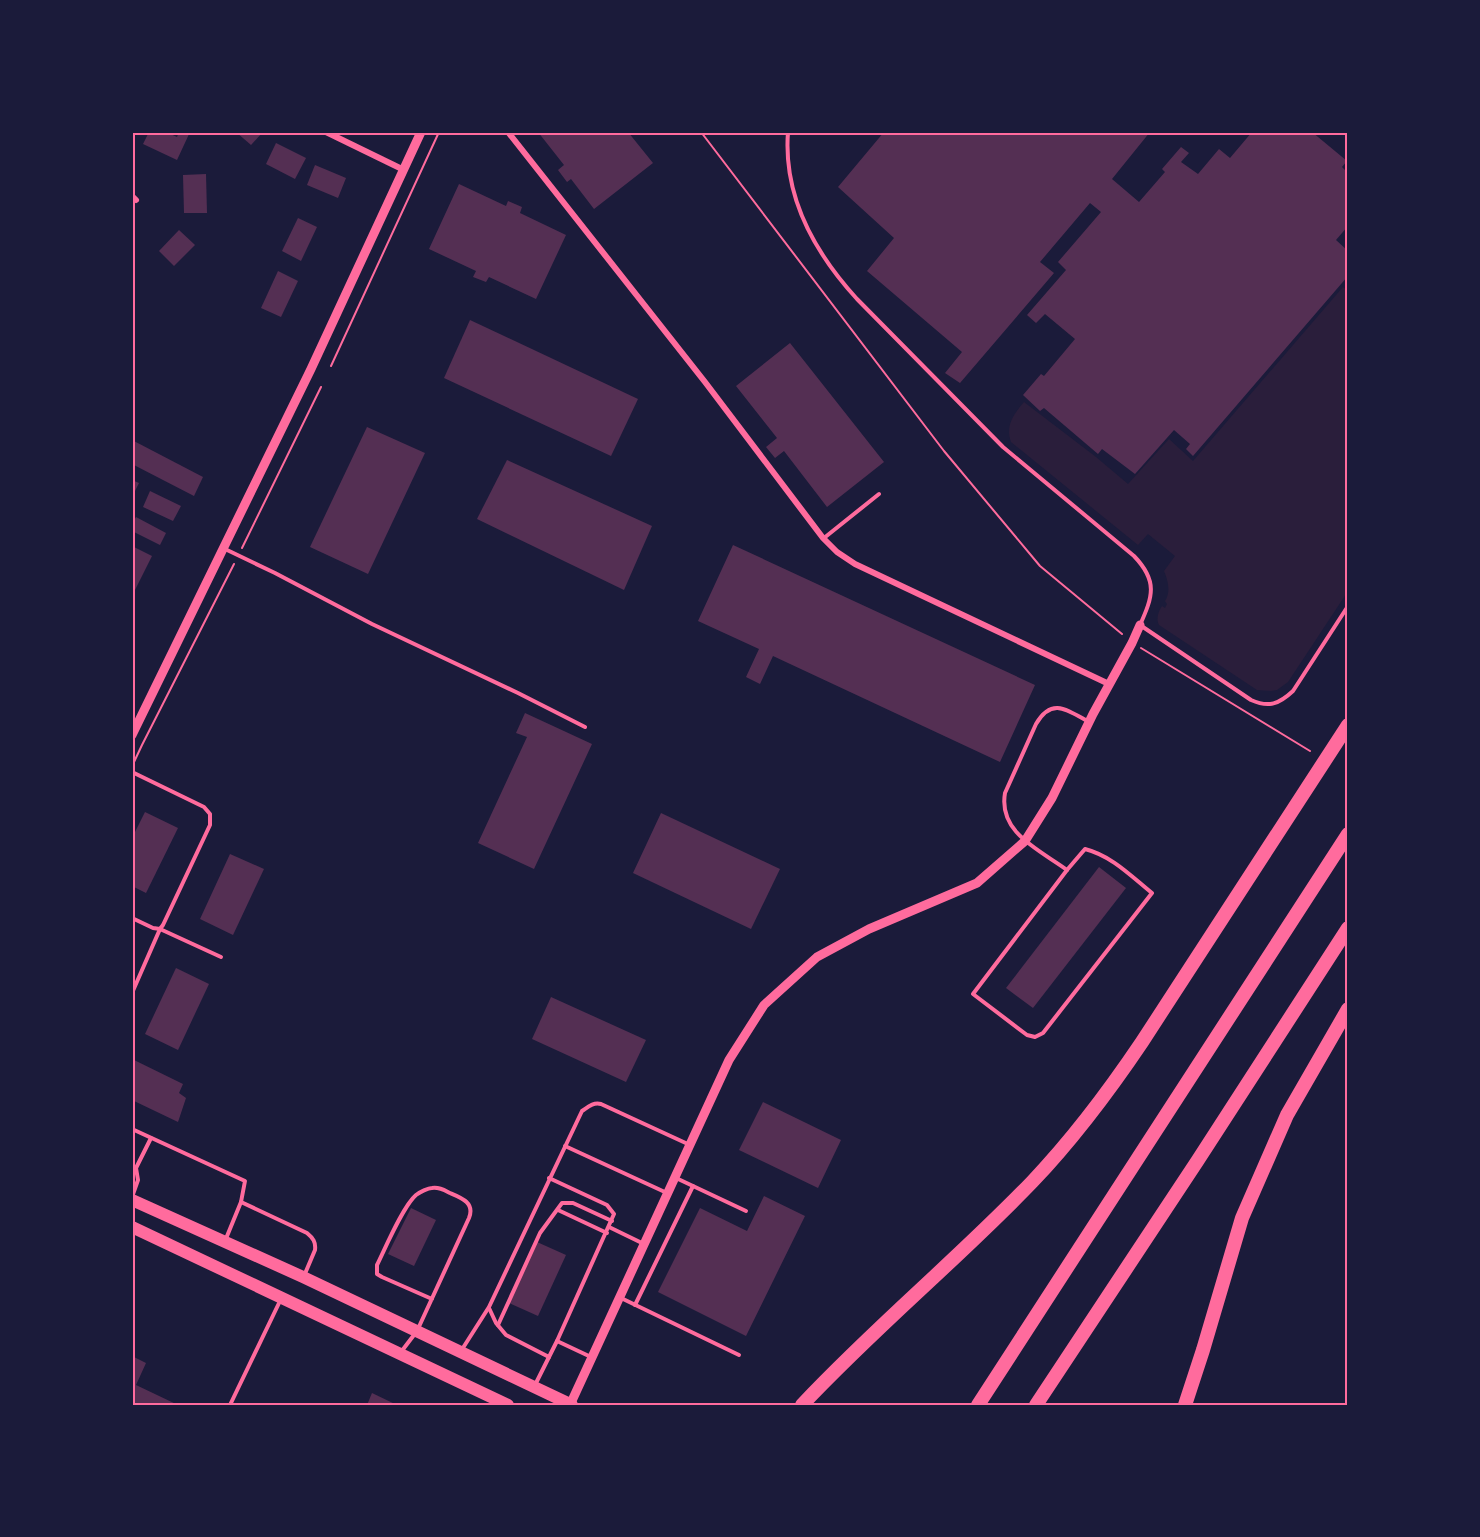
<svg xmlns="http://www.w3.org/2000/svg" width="1480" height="1537" viewBox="0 0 1480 1537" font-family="'Work Sans',sans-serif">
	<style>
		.green { fill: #2a1e3b }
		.building { fill: #542f53 }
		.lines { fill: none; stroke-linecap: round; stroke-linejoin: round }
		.path { stroke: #ff6b9d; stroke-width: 2 }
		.service { stroke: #ff6b9d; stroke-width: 4 }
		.minor { stroke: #ff6b9d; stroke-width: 6 }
		.tertiary { stroke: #ff6b9d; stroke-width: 9 }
		.primary { stroke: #ff6b9d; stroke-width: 12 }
		.motorway { stroke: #ff6b9d; stroke-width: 14 }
		.neatline { fill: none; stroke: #ff6b9d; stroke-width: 2 }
	</style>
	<rect width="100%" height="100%" fill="#1b1b3a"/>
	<path class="green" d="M1343 287 1348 291V591L1288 682 1277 690 1271 691 1257 690 1159 625C1156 619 1158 612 1162 606L1165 608 1167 604 1165 601C1171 592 1168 580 1164 571L1175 556 1148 534 1138 545 1011 442C1005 425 1014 414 1024 402L1096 457 1128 484 1169 439 1193 461Z"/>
	<g class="building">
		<polygon points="149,132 166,132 177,137 179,132 190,132 177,160 143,144"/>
		<polygon points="236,132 263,132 251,145"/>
		<polygon points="538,132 628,132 653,163 594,209 571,179 567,182 558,170 564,165"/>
		<polygon points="884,132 1150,132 1112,179 1139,202 1165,172 1162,169 1181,147 1189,153 1181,162 1198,174 1219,149 1230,158 1252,132 1312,132 1347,161 1342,167 1348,173 1348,226 1336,240 1348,251 1348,276 1193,456 1186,449 1190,444 1174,430 1135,474 1102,449 1098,454 1044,408 1040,411 1023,395 1041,374 1044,376 1075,339 1045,314 1036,323 1027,315 1066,270 1058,262 1101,212 1090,203 1040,262 1054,273 960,383 945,373 962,352 867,271 894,238 838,187"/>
		<polygon points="276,143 306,158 295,179 266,164"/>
		<polygon points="315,165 346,178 338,198 307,185"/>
		<polygon points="206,174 207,213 184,213 183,175"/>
		<polygon points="459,184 506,206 508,201 522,207 520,213 566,235 536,299 489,277 486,282 473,277 476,271 429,249"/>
		<polygon points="298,218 317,227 301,261 282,251"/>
		<polygon points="179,230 195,245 174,266 159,251"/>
		<polygon points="278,271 298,281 281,317 261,308"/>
		<polygon points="470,320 638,399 611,456 444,378"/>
		<polygon points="790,343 884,462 827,507 784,451 775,458 766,447 777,438 736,386"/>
		<polygon points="367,427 425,453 368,574 310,547"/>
		<polygon points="132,440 203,477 194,496 132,464"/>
		<polygon points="507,460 652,526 624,590 477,519"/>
		<polygon points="132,480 139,483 132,497"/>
		<polygon points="150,491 181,506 173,521 143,507"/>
		<polygon points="136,517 166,533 160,545 132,531 132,524"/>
		<polygon points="733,545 1035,685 1000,762 773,656 760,684 746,677 759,649 698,621"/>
		<polygon points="132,546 152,556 134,592 132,590"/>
		<polygon points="525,713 592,744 534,869 478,843 527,737 516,733"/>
		<polygon points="145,812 178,828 146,893 132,886 132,838"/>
		<polygon points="661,813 780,869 751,929 633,873"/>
		<polygon points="230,854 264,869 233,935 200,919"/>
		<polygon points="1099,867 1126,888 1033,1008 1006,988"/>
		<polygon points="176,968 209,984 178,1050 145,1034"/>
		<polygon points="551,997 646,1040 626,1082 532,1039"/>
		<polygon points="132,1059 183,1084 179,1093 186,1098 178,1122 132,1100"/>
		<polygon points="763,1102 841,1140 818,1188 739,1150"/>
		<polygon points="764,1196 805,1216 746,1336 658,1292 700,1208 747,1231"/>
		<polygon points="411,1208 436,1220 414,1266 388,1254"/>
		<polygon points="537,1242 566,1255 538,1316 509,1303"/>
		<polygon points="132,1356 146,1363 136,1385 178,1405 132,1405"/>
		<polygon points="372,1393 397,1405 367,1405"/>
	</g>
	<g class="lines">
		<g class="path">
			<polyline points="701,132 944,451 1040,566 1122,634"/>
			<polyline points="331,366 439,132"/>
			<polyline points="242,548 321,387"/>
			<polyline points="1141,648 1310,751"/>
			<polyline points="134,762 142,745 234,564"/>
		</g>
		<g class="service">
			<path d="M788 132C783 196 815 253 857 299L1003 447 1134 556C1158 581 1153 596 1140 625L1251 700C1269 708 1279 704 1293 691L1348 606"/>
			<polyline points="824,538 879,494"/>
			<polyline points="225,549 275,573 372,624 518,693 585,727"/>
			<polyline points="132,772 204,807 210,814 210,825 163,925 160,929 153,928 132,918"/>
			<path d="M1085 849C1112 856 1131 876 1152 893L1043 1033 1035 1037 1027 1035 973 994 1067 870Z"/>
			<path d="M1067 870C1040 850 998 833 1005 793L1036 724C1052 697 1067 710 1089 722"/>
			<polyline points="132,993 160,929 221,957"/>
			<polyline points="132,1129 245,1181 241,1202"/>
			<polyline points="565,1146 667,1193"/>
			<polyline points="132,1171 136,1168 151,1138"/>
			<polyline points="676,1178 746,1211"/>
			<polyline points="132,1197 138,1180 136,1168"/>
			<polyline points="558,1210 607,1233"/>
			<polyline points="609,1227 644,1244"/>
			<path d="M225 1241 241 1202 307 1233C313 1238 316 1242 315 1250L304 1276"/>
			<polyline points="621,1298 739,1355"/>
			<polyline points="635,1305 693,1186"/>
			<polyline points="489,1308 496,1323 506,1335 549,1357"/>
			<polyline points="498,1325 540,1233 562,1203 573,1203 612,1221"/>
			<polyline points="557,1341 591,1357"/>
			<path d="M461 1351 489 1307 582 1111C588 1107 593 1102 601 1104L690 1145"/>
			<path d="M401 1352 417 1331 469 1218C475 1203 462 1198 450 1193 444 1190 439 1187 432 1188 428 1188 420 1192 416 1195 403 1206 385 1249 377 1265V1274L382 1277 432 1299"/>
			<polyline points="535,1385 557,1341 614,1214 607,1205 549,1178"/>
			<polyline points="230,1405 280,1301"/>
		</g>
		<g class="minor">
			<polyline points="326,132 404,170"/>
			<polyline points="508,132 705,382 823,538 837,552 855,564 1109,684"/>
			<polyline points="132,196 136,200"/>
		</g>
		<g class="tertiary">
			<polyline points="132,735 311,369 421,132"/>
			<polyline points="570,1405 729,1060 764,1005 817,957 869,929 977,883 1025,841 1052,798 1093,714 1132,643 1140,625"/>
		</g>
		<g class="primary">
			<polyline points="132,1200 303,1277 572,1405"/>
			<polyline points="132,1227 508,1405"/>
		</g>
		<g class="motorway">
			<path d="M802 1405C875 1327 958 1259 1032 1182 1073 1139 1109 1091 1142 1042L1348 725"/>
			<polyline points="978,1405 1348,834"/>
			<polyline points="1036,1405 1198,1160 1348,928"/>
			<polyline points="1185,1405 1203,1350 1242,1218 1287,1115 1348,1009"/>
		</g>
	</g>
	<rect width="1480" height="1537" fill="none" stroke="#1b1b3a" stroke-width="267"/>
	<rect x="134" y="134" width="1212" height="1270" class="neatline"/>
</svg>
